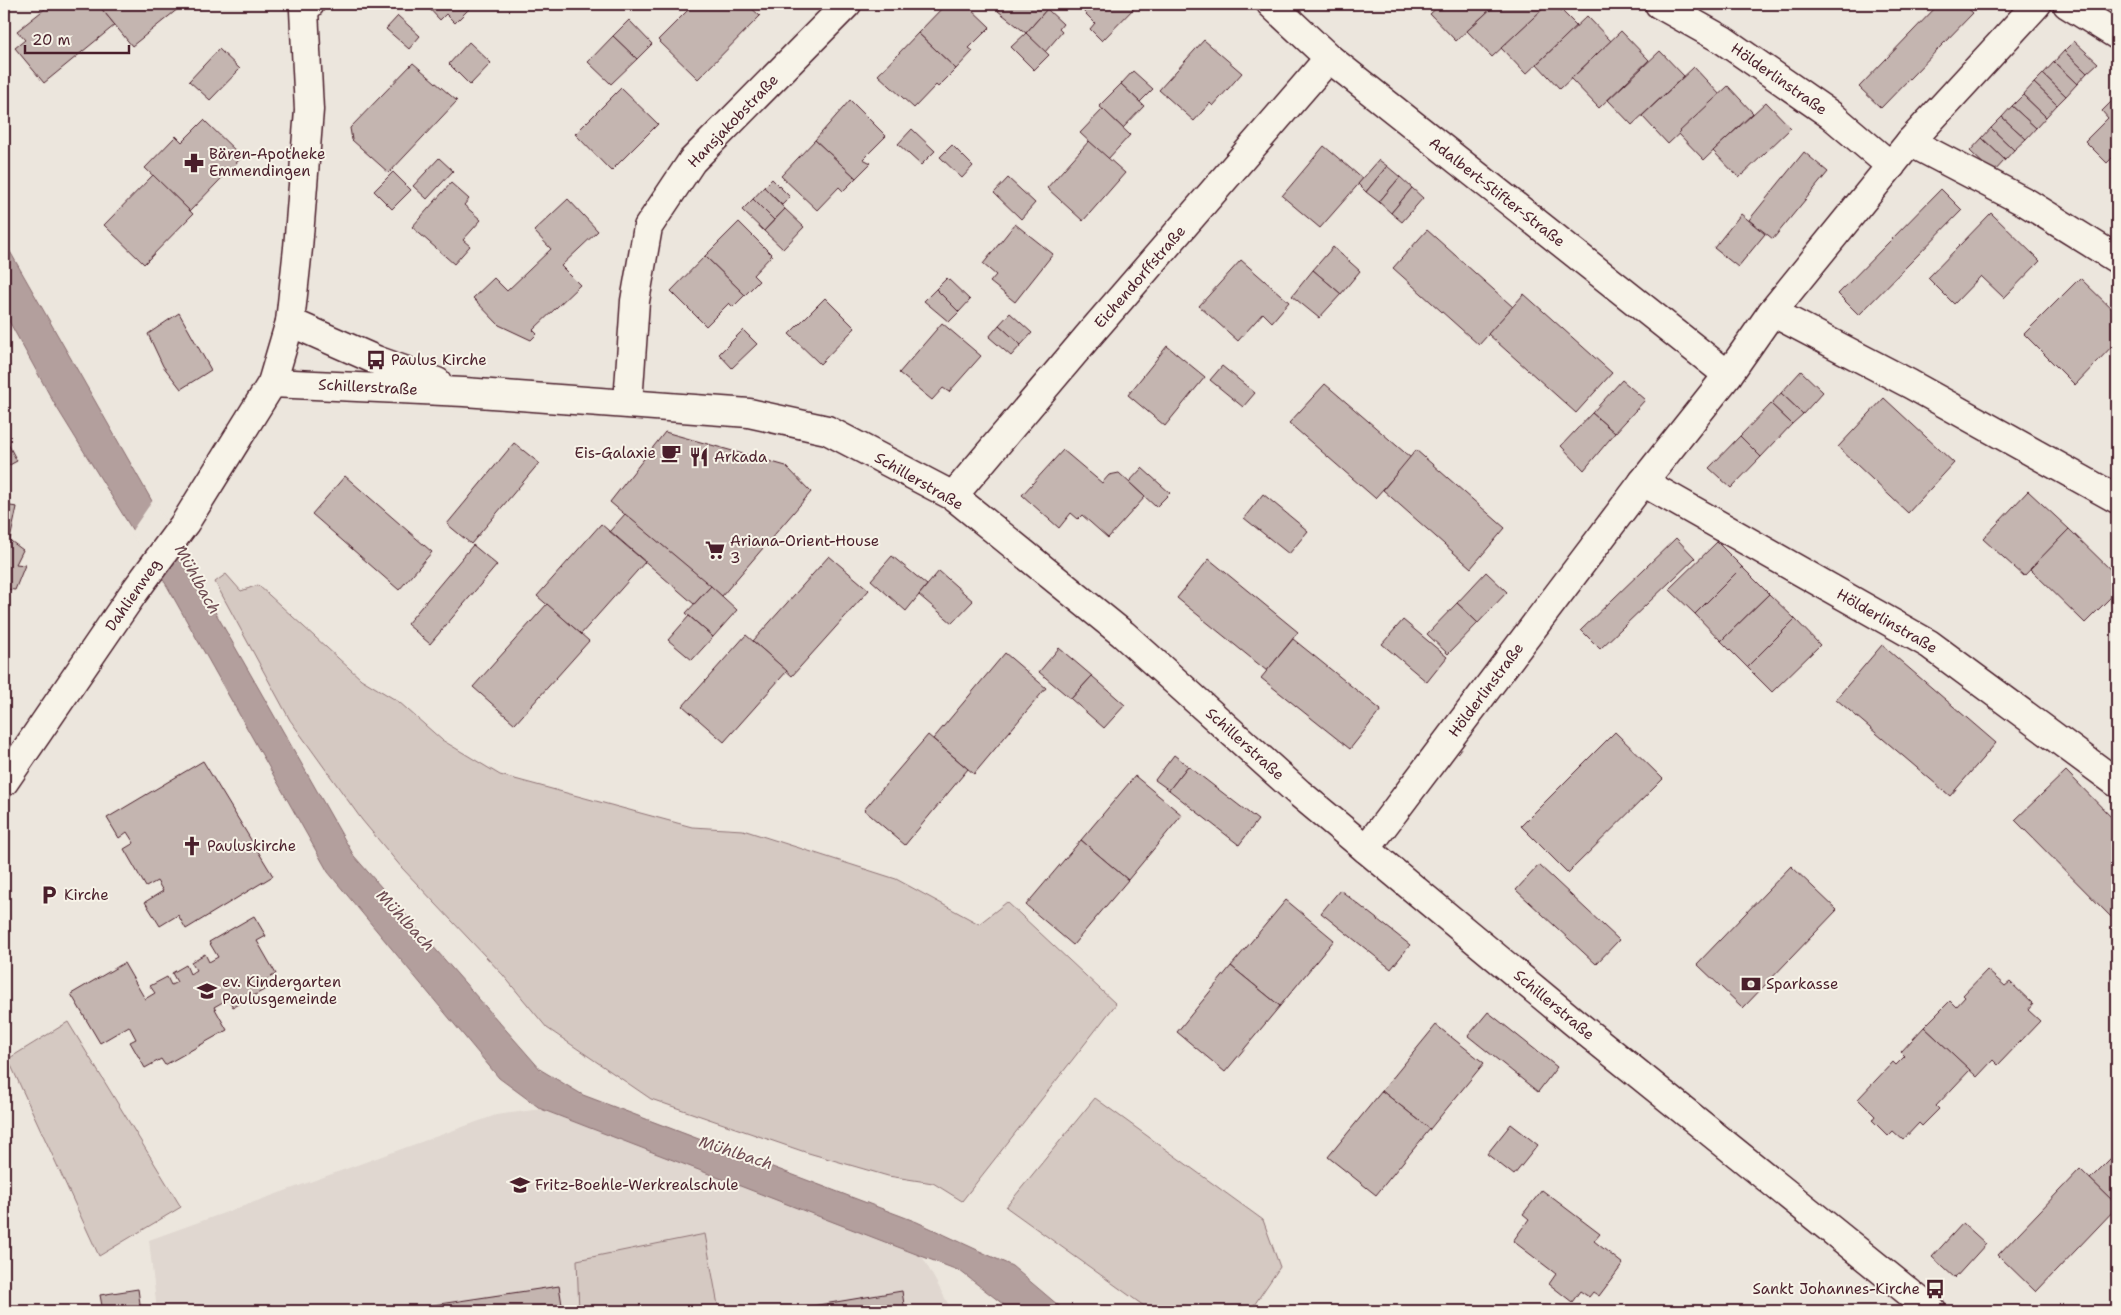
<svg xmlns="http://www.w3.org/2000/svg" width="2121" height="1315" viewBox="0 0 2121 1315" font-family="'Shantell Sans',sans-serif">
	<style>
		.built { fill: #e0d7d0 }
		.green { fill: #d5c9c2; stroke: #907476 }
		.water { fill: #b39f9d; stroke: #896c6f }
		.pier { fill: #ece6dd }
		.building { fill: #c4b5b0; stroke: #4a1f2b }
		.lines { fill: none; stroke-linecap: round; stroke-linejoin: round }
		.minor-casing { stroke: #4a1f2b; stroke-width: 31 }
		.minor { stroke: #f7f3e8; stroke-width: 28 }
		.labels { text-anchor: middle; stroke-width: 4; stroke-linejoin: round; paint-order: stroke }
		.street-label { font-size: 15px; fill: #4a1f2b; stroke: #f7f3e8 }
		.poi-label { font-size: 15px; fill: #4a1f2b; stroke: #f7f3e8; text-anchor: start }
		.water-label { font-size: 16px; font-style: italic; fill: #6f4c53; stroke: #f7f3e8 }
	</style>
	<rect width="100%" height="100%" fill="#ece6dd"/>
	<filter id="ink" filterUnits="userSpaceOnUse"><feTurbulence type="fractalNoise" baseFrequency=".02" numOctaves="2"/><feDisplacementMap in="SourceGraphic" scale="10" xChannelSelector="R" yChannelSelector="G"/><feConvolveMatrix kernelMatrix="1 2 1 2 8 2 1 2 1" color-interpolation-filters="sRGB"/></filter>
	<g filter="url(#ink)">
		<polygon class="built" points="541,1109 922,1256 952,1311 157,1311 149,1240 496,1115"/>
		<g class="green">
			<polygon points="226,574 241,591 258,585 361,679 399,702 442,740 500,775 692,827 743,830 896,879 979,924 1007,902 1116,1004 962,1201 933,1183 888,1176 805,1152 651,1099 547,1028 503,975 402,868 362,820 290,720 215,582"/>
			<polygon points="68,1022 181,1207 99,1256 8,1059"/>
			<polygon points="1095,1098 1263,1220 1280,1267 1250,1311 1151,1311 1006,1207"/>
			<polygon points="705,1234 719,1311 579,1311 577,1260"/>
		</g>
		<polygon class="water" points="4,241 354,856 541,1070 583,1095 917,1222 1012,1266 1065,1311 1012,1311 960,1271 541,1109 499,1078 328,872 167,586 54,403 4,312"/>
		<polygon class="pier" points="153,500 183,554 158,576 131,532"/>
		<g class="building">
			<polygon points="51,4 107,4 101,8 115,25 44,83 15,48 25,40 17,31"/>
			<polygon points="107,4 184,4 132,46 101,8"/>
			<polygon points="413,4 474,4 455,23 446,14 440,20 425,4 419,10"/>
			<polygon points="694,4 747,4 760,16 698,79 658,40"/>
			<polygon points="946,4 966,4 990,27 969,48 973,51 956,69 918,33"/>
			<polygon points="1004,4 1040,4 1047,9 1026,33 998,11"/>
			<polygon points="1082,4 1138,4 1102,41 1090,29 1095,23 1079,7"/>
			<polygon points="1441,4 1496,4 1456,41 1430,14"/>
			<polygon points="1496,4 1536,4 1542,10 1492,57 1467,31"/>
			<polygon points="1548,4 1555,4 1577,26 1526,74 1501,48"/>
			<polygon points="1939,4 1963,4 1973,13 1881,108 1859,87"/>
			<polygon points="1047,9 1063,24 1059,29 1062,32 1045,52 1026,33"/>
			<polygon points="398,16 420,36 409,49 386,29"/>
			<polygon points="1587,16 1611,41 1560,89 1537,64"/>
			<polygon points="629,20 652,44 637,59 613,36"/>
			<polygon points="1621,31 1649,60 1599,108 1571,79"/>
			<polygon points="918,33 956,69 938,87 936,85 914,108 878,75"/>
			<polygon points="1026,33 1049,55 1034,70 1011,47"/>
			<polygon points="613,36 637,59 611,84 588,62"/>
			<polygon points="1204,40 1242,73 1213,106 1210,103 1194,121 1159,90"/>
			<polygon points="2074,41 2098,63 2087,73 2064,51"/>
			<polygon points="469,42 491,63 470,85 449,64"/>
			<polygon points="219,49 240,69 210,100 189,81"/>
			<polygon points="1660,51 1684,76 1632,125 1608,100"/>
			<polygon points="2064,51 2087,73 2077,84 2054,62"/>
			<polygon points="2054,62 2077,84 2066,96 2043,74"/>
			<polygon points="413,63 457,101 389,173 352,140 350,128"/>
			<polygon points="1694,67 1720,95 1668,144 1642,116"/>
			<polygon points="1133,71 1153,89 1140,102 1121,84"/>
			<polygon points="2043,74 2066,96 2057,105 2034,83"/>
			<polygon points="2034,83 2057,105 2046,117 2023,95"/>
			<polygon points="1121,84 1144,106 1123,128 1099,106"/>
			<polygon points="1728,86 1753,113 1704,160 1678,133"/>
			<polygon points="621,88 658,124 611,171 575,134"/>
			<polygon points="2023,95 2046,117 2036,128 2012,106"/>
			<polygon points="2117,96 2117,153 2107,163 2085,141 2108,118 2102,111"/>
			<polygon points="850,100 886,136 863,159 871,163 856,178 815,140"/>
			<polygon points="1766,102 1791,128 1739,178 1713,151"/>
			<polygon points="2012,106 2036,128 2026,139 2002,117"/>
			<polygon points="1103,109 1130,135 1108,159 1080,133"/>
			<polygon points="2002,117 2026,139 2014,150 1991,128"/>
			<polygon points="204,120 242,157 190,211 145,168 176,136 182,142"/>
			<polygon points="1991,128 2014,150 2005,160 1982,138"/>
			<polygon points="912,129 935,151 921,165 898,144"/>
			<polygon points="1982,138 2005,160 1993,173 1970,151"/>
			<polygon points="815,140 856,178 843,191 839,187 817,210 781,176"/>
			<polygon points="1089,141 1125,173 1083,221 1047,188"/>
			<polygon points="952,145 973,166 962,178 940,157"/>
			<polygon points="1324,146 1363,179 1320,228 1282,196"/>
			<polygon points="1804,152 1828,172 1773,239 1749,220"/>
			<polygon points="439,158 453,171 427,199 413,186"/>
			<polygon points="1379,160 1387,166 1366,192 1358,184"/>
			<polygon points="1387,166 1400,177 1379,202 1366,192"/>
			<polygon points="393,172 411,190 392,209 374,191"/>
			<polygon points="153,175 193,214 144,264 104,225"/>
			<polygon points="1400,177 1412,188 1391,213 1379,202"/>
			<polygon points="1008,178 1035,203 1021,219 994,193"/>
			<polygon points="772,179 790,197 782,205 764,187"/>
			<polygon points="451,183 469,199 464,205 481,220 463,240 470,246 454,264 412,227"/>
			<polygon points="764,187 785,209 774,220 753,199"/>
			<polygon points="1412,188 1423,198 1402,222 1391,213"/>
			<polygon points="1941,189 1962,210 1859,315 1838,294"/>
			<polygon points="568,199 598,231 561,266 580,285 533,330 537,334 531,340 499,325 473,298 494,278 507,291 551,249 534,231"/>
			<polygon points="753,199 774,220 764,231 742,210"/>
			<polygon points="785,209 804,227 783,249 764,231"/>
			<polygon points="1991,213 2040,261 2004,298 1981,276 1954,304 1928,278"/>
			<polygon points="1741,214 1765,234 1738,267 1714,248"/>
			<polygon points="739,222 772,255 753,275 759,281 745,295 705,256"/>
			<polygon points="1015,224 1053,254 1015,302 990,282 996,275 983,264"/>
			<polygon points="1427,230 1513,307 1479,345 1393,268"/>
			<polygon points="1333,247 1360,271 1341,294 1313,270"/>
			<polygon points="705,256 745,295 733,307 729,303 706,326 671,291"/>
			<polygon points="1241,260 1289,302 1272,322 1263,313 1238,341 1199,306"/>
			<polygon points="1313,270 1341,294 1319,318 1292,296"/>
			<polygon points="947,278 970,300 959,312 936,289"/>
			<polygon points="2080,278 2117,314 2117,341 2075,385 2024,334"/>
			<polygon points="936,289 959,312 949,322 924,301"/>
			<polygon points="1524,294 1612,373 1576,413 1488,334"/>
			<polygon points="825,298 855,328 820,364 789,334"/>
			<polygon points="179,313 211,370 181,389 163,366 148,334"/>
			<polygon points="1010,313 1032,333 1021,345 999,325"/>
			<polygon points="942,323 981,356 949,392 943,388 932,400 899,373"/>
			<polygon points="999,325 1021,345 1011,356 989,337"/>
			<polygon points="743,330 757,344 732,368 719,354"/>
			<polygon points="1167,346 1205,377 1165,426 1128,395"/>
			<polygon points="1222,366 1255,393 1243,407 1210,380"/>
			<polygon points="1801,371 1823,392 1803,414 1781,393"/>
			<polygon points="1622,380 1645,400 1615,433 1592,413"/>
			<polygon points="1325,384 1411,458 1375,498 1289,423"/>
			<polygon points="1781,393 1803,414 1792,424 1771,404"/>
			<polygon points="1884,398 1954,463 1908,513 1838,447"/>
			<polygon points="1771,404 1792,424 1761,457 1740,436"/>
			<polygon points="1592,413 1615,433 1584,470 1561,446"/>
			<polygon points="665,432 786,466 811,492 722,596 610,502"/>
			<polygon points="4,436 17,461 4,468"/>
			<polygon points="1740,436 1761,457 1731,488 1709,468"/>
			<polygon points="514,443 539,463 471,544 447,524"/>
			<polygon points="1063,450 1102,483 1109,475 1119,473 1145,497 1108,538 1082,515 1078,519 1071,513 1059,528 1022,495"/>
			<polygon points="1416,450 1505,528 1471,568 1383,490"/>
			<polygon points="1142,468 1170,493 1156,507 1129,482"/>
			<polygon points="345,476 432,552 399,590 312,514"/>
			<polygon points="2028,491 2069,529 2024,576 1983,539"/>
			<polygon points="1263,494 1308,531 1289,554 1244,518"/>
			<polygon points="4,505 17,507 10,540 4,536"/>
			<polygon points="625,514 711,586 694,604 610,531"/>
			<polygon points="601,524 645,562 581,634 537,596"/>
			<polygon points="2069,529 2117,576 2117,591 2085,623 2030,569"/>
			<polygon points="4,536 23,550 16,564 25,565 15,590 6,589 4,601"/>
			<polygon points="1676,538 1695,558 1600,649 1581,630"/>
			<polygon points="1717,542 1742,567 1695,614 1669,589"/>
			<polygon points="473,545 497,565 430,644 407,624"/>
			<polygon points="829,556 869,590 792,676 753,641"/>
			<polygon points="892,556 927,585 906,611 871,580"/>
			<polygon points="1209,559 1298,632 1267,671 1177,598"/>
			<polygon points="1742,567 1769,594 1721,641 1695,614"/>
			<polygon points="939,571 973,601 952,623 919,595"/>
			<polygon points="1486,572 1507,592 1478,623 1457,603"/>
			<polygon points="711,586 737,610 713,637 686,613"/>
			<polygon points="1769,594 1795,619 1747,667 1721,641"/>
			<polygon points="1457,603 1478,623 1448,654 1427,634"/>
			<polygon points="547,604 589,641 515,724 473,687"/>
			<polygon points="689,616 713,637 692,660 668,640"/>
			<polygon points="1795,619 1820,645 1772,692 1747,667"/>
			<polygon points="1403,620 1447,657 1427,682 1382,644"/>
			<polygon points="746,635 787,671 724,742 683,706"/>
			<polygon points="1293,639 1381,710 1350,749 1261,678"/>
			<polygon points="1882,645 1996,743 1950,796 1836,699"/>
			<polygon points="1059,648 1092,676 1071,699 1039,672"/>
			<polygon points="1005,653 1046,688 974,774 933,739"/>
			<polygon points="1092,676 1125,705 1104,728 1071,699"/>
			<polygon points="1615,732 1663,779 1568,873 1521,826"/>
			<polygon points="928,735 968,769 905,845 864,810"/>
			<polygon points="1174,755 1188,766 1169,790 1155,780"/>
			<polygon points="203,761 273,876 186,929 178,915 160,926 145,902 163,891 157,881 146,887 124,849 134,843 127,832 119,838 107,818"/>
			<polygon points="1188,766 1258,820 1239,845 1169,790"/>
			<polygon points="2066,771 2117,823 2117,923 2015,820"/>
			<polygon points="1135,776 1182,815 1128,880 1081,840"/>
			<polygon points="1081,840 1128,880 1073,945 1026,905"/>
			<polygon points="1539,865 1619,940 1596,964 1516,890"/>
			<polygon points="1791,866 1837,910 1743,1008 1697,964"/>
			<polygon points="1340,890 1410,945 1391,969 1321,913"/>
			<polygon points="1286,900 1334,940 1280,1006 1231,966"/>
			<polygon points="254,916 266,936 257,941 276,974 262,982 266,989 233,1007 228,999 214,1007 227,1030 165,1065 161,1059 145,1068 130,1042 136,1039 129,1026 100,1043 71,994 124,963 145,999 155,993 150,986 167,977 171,985 177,982 172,973 186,965 190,974 196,970 191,962 205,954 209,962 218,957 209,942"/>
			<polygon points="1231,966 1280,1006 1225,1072 1177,1032"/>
			<polygon points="1987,970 2005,986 2010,982 2033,1004 2028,1010 2040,1021 1998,1065 1993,1060 1977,1077 1924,1027 1950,1001 1956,1007 1965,997 1963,995"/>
			<polygon points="1488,1012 1557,1067 1538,1092 1468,1036"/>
			<polygon points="1436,1025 1484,1063 1430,1129 1382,1091"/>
			<polygon points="1924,1027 1970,1070 1936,1106 1939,1109 1922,1126 1919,1123 1903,1140 1893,1131 1888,1136 1872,1120 1875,1116 1858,1099 1893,1062 1896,1065 1905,1056 1901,1052"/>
			<polygon points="1382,1091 1430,1129 1376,1195 1328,1157"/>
			<polygon points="1511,1124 1538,1145 1514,1175 1487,1154"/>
			<polygon points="2117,1152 2117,1205 2090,1179"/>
			<polygon points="2080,1169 2117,1205 2117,1207 2036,1292 1998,1255"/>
			<polygon points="1542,1190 1600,1234 1594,1241 1623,1264 1599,1296 1593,1292 1589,1297 1580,1291 1572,1302 1549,1284 1556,1274 1513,1241 1529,1219 1523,1214"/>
			<polygon points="1963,1223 1986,1244 1955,1278 1932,1257"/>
			<polygon points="559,1286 563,1311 393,1311"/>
			<polygon points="138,1289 141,1311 103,1311 100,1295"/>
			<polygon points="902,1291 905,1311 782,1311"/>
		</g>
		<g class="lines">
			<defs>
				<g id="minor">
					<polyline points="1271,4 1329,58 1728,375"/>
					<polyline points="1659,4 1723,40 1831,115 1891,166"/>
					<polyline points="2067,4 2117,35"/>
					<polyline points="1910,142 2027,203 2117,259"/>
					<polyline points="1772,312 1910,384 2117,499"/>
					<polyline points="290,322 376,360 437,382"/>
					<polyline points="272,383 464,392 749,413 827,430 953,496 1123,634 1299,793 1366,849 1574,1022 1932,1311"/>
					<polyline points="628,403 635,301 648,227 692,161 847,4"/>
					<polyline points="1643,482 1929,644 2117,783"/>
					<polyline points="953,496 1090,334 1329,58"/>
					<polyline points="4,782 132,595 185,523 272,383 290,322 298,248 309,110 304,10 310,4"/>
					<polyline points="1366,849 1643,482 1728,375 1772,312 1910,142 2037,4"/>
				</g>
			</defs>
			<use href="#minor" class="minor-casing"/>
			<use href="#minor" class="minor"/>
		</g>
	</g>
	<defs>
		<symbol id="pharmacy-bare" viewBox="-9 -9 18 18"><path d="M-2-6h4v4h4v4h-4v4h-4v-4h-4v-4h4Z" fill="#4a1f2b" stroke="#f7f3e8" stroke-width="2.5" paint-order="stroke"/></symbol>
		<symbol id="bus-bare" viewBox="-9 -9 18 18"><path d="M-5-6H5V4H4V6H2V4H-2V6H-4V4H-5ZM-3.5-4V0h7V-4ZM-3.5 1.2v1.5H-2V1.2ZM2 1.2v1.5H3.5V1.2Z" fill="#4a1f2b" stroke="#f7f3e8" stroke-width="2.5" paint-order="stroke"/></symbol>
		<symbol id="cafe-bare" viewBox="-9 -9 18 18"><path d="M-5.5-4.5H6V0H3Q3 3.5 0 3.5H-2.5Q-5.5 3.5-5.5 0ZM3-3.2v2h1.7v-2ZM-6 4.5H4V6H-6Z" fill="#4a1f2b" stroke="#f7f3e8" stroke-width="2.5" paint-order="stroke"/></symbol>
		<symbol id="restaurant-bare" viewBox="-9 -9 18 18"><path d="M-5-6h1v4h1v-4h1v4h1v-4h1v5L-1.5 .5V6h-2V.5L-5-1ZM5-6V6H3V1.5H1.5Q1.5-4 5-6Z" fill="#4a1f2b" stroke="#f7f3e8" stroke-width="2.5" paint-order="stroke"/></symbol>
		<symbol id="supermarket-bare" viewBox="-9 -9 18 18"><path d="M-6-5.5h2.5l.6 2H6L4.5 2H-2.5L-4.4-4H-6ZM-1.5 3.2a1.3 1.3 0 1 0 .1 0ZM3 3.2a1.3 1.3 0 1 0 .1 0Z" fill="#4a1f2b" stroke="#f7f3e8" stroke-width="2.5" paint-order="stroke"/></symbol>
		<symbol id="church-bare" viewBox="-9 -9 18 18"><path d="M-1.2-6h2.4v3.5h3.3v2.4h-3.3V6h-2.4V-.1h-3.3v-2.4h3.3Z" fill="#4a1f2b" stroke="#f7f3e8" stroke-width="2.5" paint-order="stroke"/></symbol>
		<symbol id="parking-bare" viewBox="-9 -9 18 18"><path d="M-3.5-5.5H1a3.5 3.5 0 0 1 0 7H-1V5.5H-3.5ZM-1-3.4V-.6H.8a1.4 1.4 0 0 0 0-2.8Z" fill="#4a1f2b" stroke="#f7f3e8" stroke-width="2.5" paint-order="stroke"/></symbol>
		<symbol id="bank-bare" viewBox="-9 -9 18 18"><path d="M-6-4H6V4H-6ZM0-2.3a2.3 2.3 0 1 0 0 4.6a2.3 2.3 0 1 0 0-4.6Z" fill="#4a1f2b" stroke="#f7f3e8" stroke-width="2.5" paint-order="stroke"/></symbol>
		<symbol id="school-bare" viewBox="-9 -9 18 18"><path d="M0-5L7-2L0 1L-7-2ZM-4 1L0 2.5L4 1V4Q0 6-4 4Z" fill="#4a1f2b" stroke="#f7f3e8" stroke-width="2.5" paint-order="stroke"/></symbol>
	</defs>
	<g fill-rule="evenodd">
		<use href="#pharmacy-bare" x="180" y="149" width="28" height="28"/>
		<use href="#bus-bare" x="362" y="346" width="28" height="28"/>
		<use href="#cafe-bare" x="657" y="439" width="28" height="28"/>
		<use href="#restaurant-bare" x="685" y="443" width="28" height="28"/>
		<use href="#supermarket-bare" x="701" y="536" width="28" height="28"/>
		<use href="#church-bare" x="178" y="832" width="28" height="28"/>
		<use href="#parking-bare" x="35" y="881" width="28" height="28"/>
		<use href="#bank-bare" x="1737" y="970" width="28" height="28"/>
		<use href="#school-bare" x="193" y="977" width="28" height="28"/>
		<use href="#school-bare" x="506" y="1171" width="28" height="28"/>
		<use href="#bus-bare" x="1921" y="1275" width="28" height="28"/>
	</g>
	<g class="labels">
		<g class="street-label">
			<text transform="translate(1779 79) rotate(35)" y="5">Hölderlinstraße</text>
			<text transform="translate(733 121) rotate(-46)" y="5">Hansjakobstraße</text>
			<text transform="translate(1497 192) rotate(38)" y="5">Adalbert-Stifter-Straße</text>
			<text transform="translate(1140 277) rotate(-49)" y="5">Eichendorffstraße</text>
			<text transform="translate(368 387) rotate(3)" y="5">Schillerstraße</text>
			<text transform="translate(919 481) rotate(30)" y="5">Schillerstraße</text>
			<text transform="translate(133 595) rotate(-55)" y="5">Dahlienweg</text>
			<text transform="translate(1887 621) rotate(30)" y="5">Hölderlinstraße</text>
			<text transform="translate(1486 690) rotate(-53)" y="5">Hölderlinstraße</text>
			<text transform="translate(1245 744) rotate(42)" y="5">Schillerstraße</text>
			<text transform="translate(1554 1005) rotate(40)" y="5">Schillerstraße</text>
		</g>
		<g class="poi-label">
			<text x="209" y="159">Bären-Apotheke<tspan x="209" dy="17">Emmendingen</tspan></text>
			<text x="391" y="365">Paulus Kirche</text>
			<text x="656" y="458" text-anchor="end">Eis-Galaxie</text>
			<text x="714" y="462">Arkada</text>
			<text x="730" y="546">Ariana-Orient-House<tspan x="730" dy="17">3</tspan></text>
			<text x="207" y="851">Pauluskirche</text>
			<text x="64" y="900">Kirche</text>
			<text x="222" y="987">ev. Kindergarten<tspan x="222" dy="17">Paulusgemeinde</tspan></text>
			<text x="1766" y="989">Sparkasse</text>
			<text x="535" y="1190">Fritz-Boehle-Werkrealschule</text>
			<text x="1920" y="1294" text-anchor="end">Sankt Johannes-Kirche</text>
		</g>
		<g class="water-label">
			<text transform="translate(198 579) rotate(61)" y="6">Mühlbach</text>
			<text transform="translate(406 920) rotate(47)" y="6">Mühlbach</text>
			<text transform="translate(736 1152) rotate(18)" y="6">Mühlbach</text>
		</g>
	</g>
	<rect width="2121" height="1315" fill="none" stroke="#f7f3e8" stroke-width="20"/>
	<rect x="10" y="10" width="2101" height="1295" fill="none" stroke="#4a1f2b" stroke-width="2" filter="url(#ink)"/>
	<path d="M25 45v8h104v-8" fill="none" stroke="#4a1f2b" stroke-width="2.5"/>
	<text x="32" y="45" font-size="15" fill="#4a1f2b" stroke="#f7f3e8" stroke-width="4" paint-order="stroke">20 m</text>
</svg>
